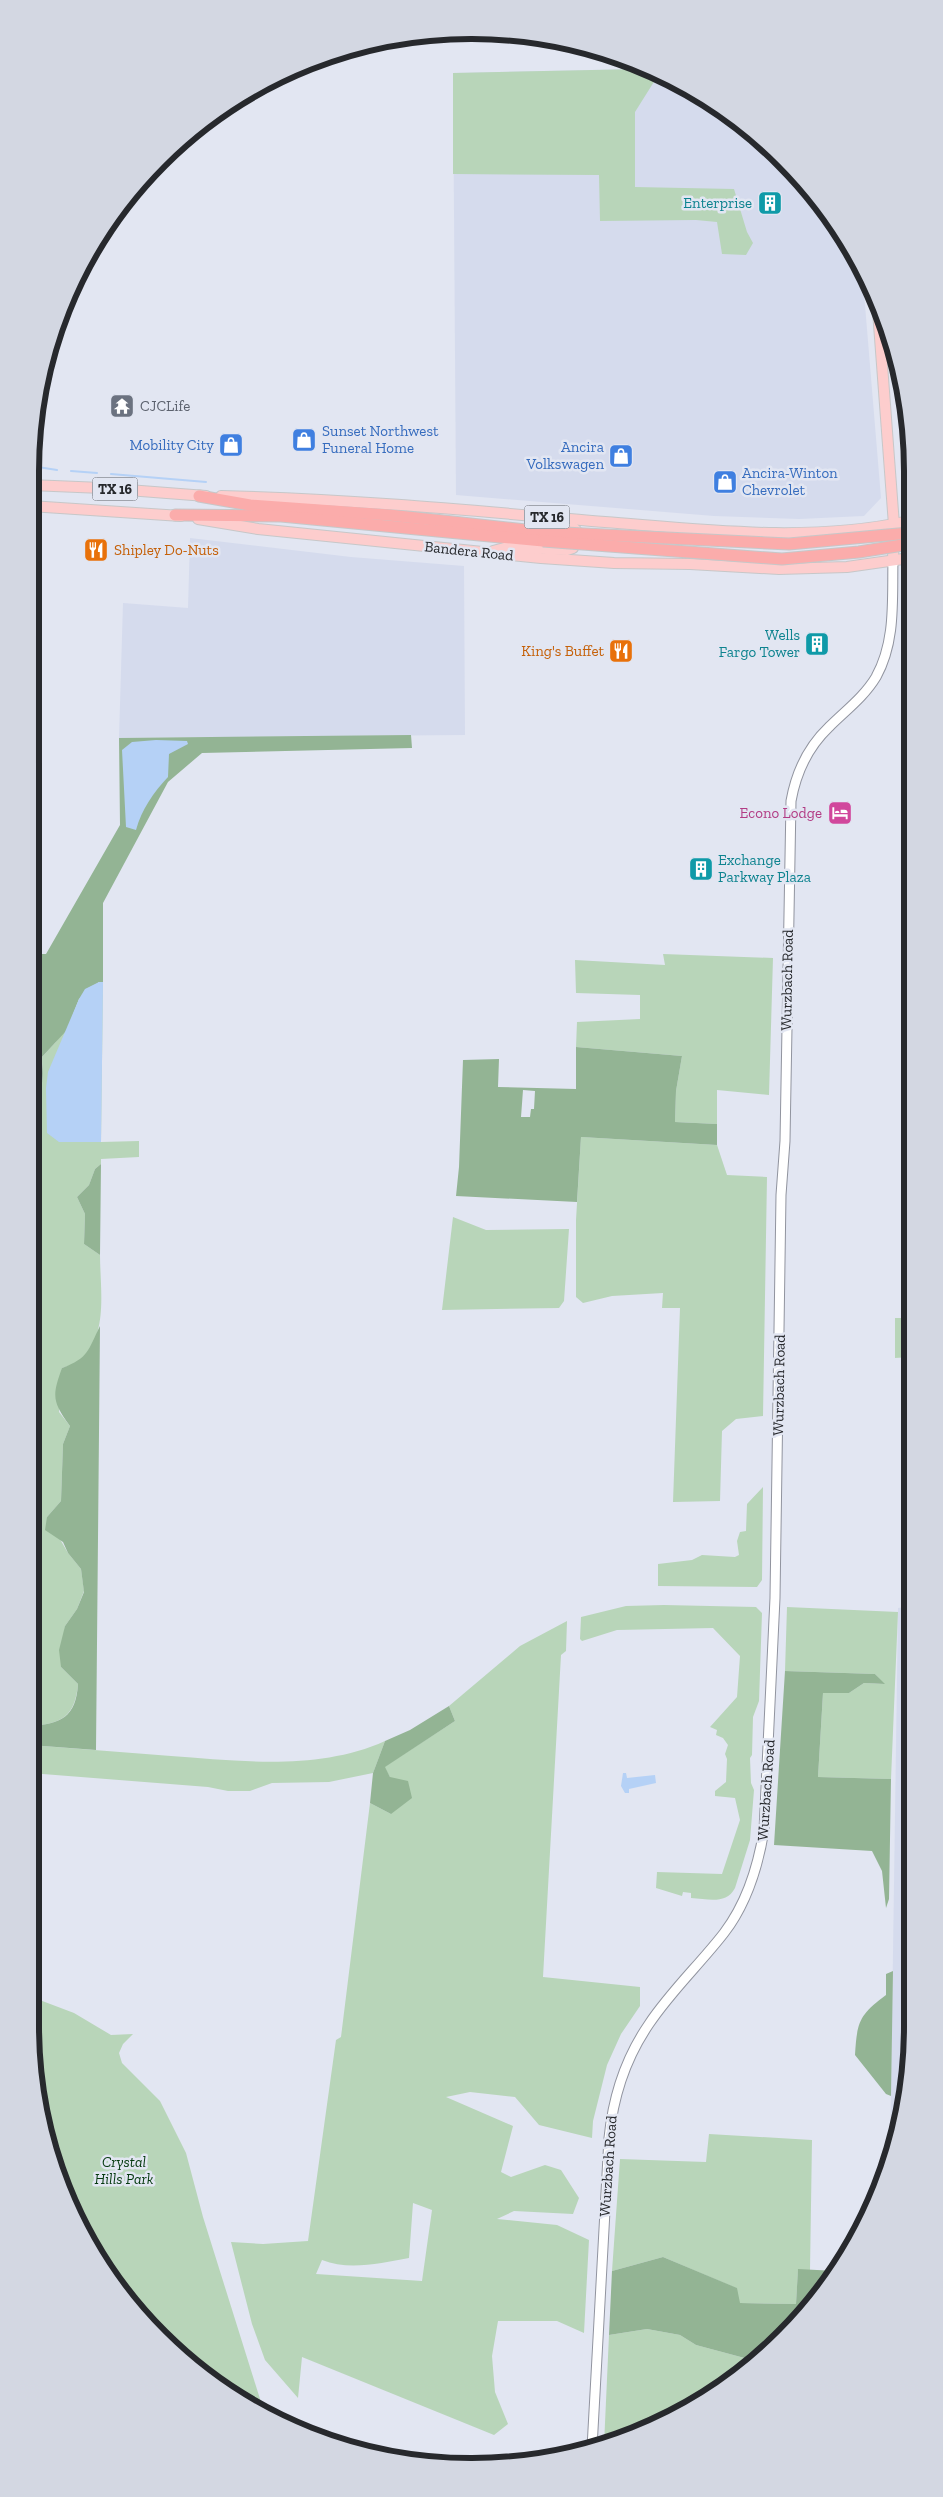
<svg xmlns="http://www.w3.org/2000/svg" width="943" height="2497" viewBox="0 0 943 2497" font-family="'Zilla Slab',serif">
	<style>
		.built { fill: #d5dbed }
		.green { fill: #b8d5b9; fill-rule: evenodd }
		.forest { fill: #93b494; fill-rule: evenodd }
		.water { fill: #b5d1f6 }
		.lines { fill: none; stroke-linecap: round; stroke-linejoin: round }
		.stream { stroke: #b5d1f6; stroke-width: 2 }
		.secondary-casing { stroke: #91949f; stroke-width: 11 }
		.primary-casing { stroke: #c7c7c8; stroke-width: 12 }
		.highway-casing { stroke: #c7c7c8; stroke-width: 13 }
		.secondary { stroke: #fff; stroke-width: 9 }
		.primary { stroke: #fdcdcd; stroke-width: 10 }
		.highway { stroke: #fbacab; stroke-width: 11 }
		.highway-bridge-casing { stroke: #c7c7c8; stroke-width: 13; stroke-linecap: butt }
		.highway-bridge { stroke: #fbacab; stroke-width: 11 }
		.labels { text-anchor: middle; stroke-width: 5; stroke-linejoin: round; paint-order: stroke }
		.shield { fill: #e2e6f2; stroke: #5f6268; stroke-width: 1 }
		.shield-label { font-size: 14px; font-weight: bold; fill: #27292d }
		.culture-label { font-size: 15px; fill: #0d838f; stroke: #e2e6f2; text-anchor: end }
		.worship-label { font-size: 15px; fill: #5b616d; stroke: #e2e6f2; text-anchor: start }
		.shop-label { font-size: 15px; fill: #366cbe; stroke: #e2e6f2; text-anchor: start }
		.food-label { font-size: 15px; fill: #c56008; stroke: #e2e6f2; text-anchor: start }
		.street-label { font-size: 15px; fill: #27292d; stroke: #e2e6f2 }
		.hotel-label { font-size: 15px; fill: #b23c85; stroke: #e2e6f2; text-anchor: end }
		.park-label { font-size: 15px; font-style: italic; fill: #04390e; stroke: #e2e6f2 }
		.rim { fill: none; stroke: #27292d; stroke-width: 6 }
	</style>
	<rect width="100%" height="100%" fill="#e2e6f2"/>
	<g class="built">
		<polygon points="640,69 717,104 804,181 862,269 881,498 864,516 799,519 714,516 456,495 453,73"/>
		<polygon points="190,538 351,557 464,566 465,735 119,738 123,603 188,608"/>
		<polygon points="912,1606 913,2025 898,2140 890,2160 898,1608"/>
	</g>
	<g class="green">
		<polygon points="640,69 657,77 635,112 635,187 734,189 747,232 753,243 746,255 722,254 717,222 696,220 600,221 599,175 453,174 453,73"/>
		<polygon points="663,954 773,958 769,1095 717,1090 717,1124 675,1122 676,1091 682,1056 576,1047 577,1022 640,1019 640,995 576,993 575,960 665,965"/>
		<path d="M103 982 101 1142 139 1141V1157L101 1159V1164L95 1169 89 1185 77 1197 85 1214 84 1244 100 1255C100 1288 109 1337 80 1360 75 1364 68 1366 62 1368L59 1412 70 1426 63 1444 61 1501 47 1517 68 1553 81 1569 84 1591 77 1609 65 1626 61 1667 78 1684C75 1717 61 1724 30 1726V1102L37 1101C42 1085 45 1074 41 1058L55 1043Z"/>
		<polygon points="581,1137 717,1145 727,1175 767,1177 763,1416 736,1419 722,1431 720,1501 673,1502 680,1308 662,1308 663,1293 612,1296 583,1303 576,1297 576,1220"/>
		<polygon points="453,1217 486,1230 569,1229 564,1301 559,1308 442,1310"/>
		<polygon points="895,1318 911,1318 911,1357 895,1358"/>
		<polygon points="763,1487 762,1580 757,1587 658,1586 658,1564 692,1560 702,1555 735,1557 739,1555 737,1541 740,1532 746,1531 747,1504"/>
		<path d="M664 1605 756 1607 762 1613 759 1701 753 1717 752 1755 750 1758 751 1783 754 1790 750 1840 735 1888C726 1905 708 1899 691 1898V1893L683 1892 682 1896 656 1888 657 1872 722 1874 740 1820 735 1798 715 1796V1791L726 1782 727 1759 725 1754 728 1745 723 1738 716 1735 717 1730 710 1727 737 1697 740 1656 713 1628 617 1630 582 1641 580 1639 581 1617 626 1606Z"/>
		<polygon points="787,1607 898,1612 891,1779 818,1777 823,1693 849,1693 864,1683 884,1684 875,1674 785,1671"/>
		<path d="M567 1621 566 1651 561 1655 543 1977 640 1987V2006L621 2034 607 2065 593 2121 592 2138 539 2125 515 2097 470 2092 446 2097 513 2126 501 2172 511 2177 545 2165 561 2170 579 2198 573 2214 514 2211 497 2219 557 2225 589 2240 584 2333 557 2321H498L492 2356 495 2392 508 2424 494 2435 302 2357 298 2398 265 2360 252 2324 231 2242 263 2244 308 2241 336 2040 341 2037 370 1803 391 1814 390 1777 384 1767 455 1721 449 1706 520 1646ZM413 2203 432 2210 422 2281 316 2274 322 2260C349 2271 381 2263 409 2258Z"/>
		<path d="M385 1741 373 1773 329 1782 272 1783 250 1791H228L208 1787 30 1773V1745C77 1749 124 1752 171 1756 240 1761 319 1771 385 1741Z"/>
		<polygon points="30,1993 37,1999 74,2013 111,2035 133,2034 123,2044 119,2053 122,2063 160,2101 186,2153 203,2217 265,2415 251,2408 139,2316 89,2246 54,2168 30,2026"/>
		<polygon points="709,2134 812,2140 810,2270 798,2270 796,2304 739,2303 736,2288 663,2257 612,2271 620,2159 706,2162"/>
		<polygon points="647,2329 680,2335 696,2345 752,2360 717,2393 641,2433 604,2445 609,2335"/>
	</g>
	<g class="forest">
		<path d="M411 735 412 748 202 753 168 782 103 903V982H99L79 999 67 1030 41 1058C45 1075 42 1086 37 1101L30 1102V954H46L120 825 119 738Z"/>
		<path d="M576 1047 682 1056 676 1091 675 1122 717 1124V1145L581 1137 577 1202 456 1196 459 1167 463 1060 499 1059 498 1087 576 1089ZM523 1090 535 1091 534 1109H531L530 1117H521Z"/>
		<polygon points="101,1164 100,1255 84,1244 85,1214 77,1197 89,1185 95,1169"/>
		<path d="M100 1326 96 1750 30 1745V1726C61 1724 76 1717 78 1684L61 1667 59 1650 65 1626 77 1609 84 1592 81 1569 68 1553 63 1542 45 1530 47 1517 61 1501 63 1444 70 1426C52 1401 52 1396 62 1368 89 1358 88 1350 100 1326Z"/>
		<polygon points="785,1671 875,1674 885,1684 864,1683 849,1693 823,1693 818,1777 891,1779 889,1899 886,1908 882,1871 872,1851 774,1845"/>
		<polygon points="449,1706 455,1721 385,1767 390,1777 408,1781 412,1798 391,1814 370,1803 373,1773 385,1741 410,1730"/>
		<path d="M893 1971 891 2096 886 2094 855 2055C857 2022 859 2015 886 1995V1974Z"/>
		<polygon points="663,2257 737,2288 740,2303 796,2304 798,2269 836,2271 822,2294 752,2360 696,2345 680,2335 647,2329 609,2335 612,2271"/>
	</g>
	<g class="water">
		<path d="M156 740 187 741 188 744 169 754 168 777C153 793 142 809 136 830L126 827 122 750 132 742Z"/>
		<polygon points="99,982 103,982 101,1142 59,1142 47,1133 46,1088 48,1072 79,999 85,989"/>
		<polygon points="623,1773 626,1773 627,1778 655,1775 656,1783 629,1789 629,1793 625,1793 621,1786"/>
	</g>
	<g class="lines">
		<g class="stream">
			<polyline points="31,461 38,467 57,470"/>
			<polyline points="71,471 97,473"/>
			<polyline points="111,474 206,482"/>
		</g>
		<defs>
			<path id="secondary" d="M592 2448 609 2138C613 2097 625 2059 649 2024 671 1991 700 1964 724 1933 747 1903 758 1867 764 1830L775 1598 781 1195 785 1141 791 801C796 773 808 747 829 727 845 711 864 697 876 677 896 641 892 600 893 560"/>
			<g id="primary">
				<polyline points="878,311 894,525 893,560"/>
				<polyline points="30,485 102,488 206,496"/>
				<path d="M221 496C349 499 477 511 605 522 706 530 809 543 909 521"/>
				<polyline points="30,506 181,516"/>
				<polyline points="198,519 258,529 541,558 614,563 690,564 779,569 847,567 910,558"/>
				<polyline points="493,551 508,547 567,550 573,548 576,530 569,524 562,522"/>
			</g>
			<g id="highway">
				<polyline points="199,496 250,505 389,515 544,532"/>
				<polyline points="175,515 281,516 543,541"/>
			</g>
		</defs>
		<use href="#secondary" class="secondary-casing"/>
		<use href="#primary" class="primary-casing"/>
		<use href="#highway" class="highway-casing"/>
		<use href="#secondary" class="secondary"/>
		<use href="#primary" class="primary"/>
		<use href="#highway" class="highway"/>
		<defs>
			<g id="highway-bridge">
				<polyline points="544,532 789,544 909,533"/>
				<polyline points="543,541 782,559 859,552 909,544"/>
			</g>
		</defs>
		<use href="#highway-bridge" class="highway-bridge-casing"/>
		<use href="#highway-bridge" class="highway-bridge"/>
	</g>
	<defs>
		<symbol id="building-square" viewBox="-11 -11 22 22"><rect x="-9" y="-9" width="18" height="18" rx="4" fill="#0f9aa8" stroke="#e2e6f2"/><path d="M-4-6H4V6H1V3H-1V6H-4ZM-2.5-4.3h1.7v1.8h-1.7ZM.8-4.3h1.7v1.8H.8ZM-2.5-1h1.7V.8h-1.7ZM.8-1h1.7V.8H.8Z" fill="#fff"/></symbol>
		<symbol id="temple-square" viewBox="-11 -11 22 22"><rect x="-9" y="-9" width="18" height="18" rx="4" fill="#6b7280" stroke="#e2e6f2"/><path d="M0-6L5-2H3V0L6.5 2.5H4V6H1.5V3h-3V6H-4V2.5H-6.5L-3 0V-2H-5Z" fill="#fff"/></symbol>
		<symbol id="shop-square" viewBox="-11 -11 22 22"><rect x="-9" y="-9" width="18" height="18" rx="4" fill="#3f7fe0" stroke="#e2e6f2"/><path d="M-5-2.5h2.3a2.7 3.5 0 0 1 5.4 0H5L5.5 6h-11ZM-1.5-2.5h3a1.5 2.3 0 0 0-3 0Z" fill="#fff"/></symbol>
		<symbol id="restaurant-square" viewBox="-11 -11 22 22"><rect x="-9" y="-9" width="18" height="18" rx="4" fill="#e8710a" stroke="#e2e6f2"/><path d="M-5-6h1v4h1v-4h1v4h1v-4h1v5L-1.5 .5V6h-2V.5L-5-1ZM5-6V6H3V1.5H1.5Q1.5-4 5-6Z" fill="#fff"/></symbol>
		<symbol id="hotel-square" viewBox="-11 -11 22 22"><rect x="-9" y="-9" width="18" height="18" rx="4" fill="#d1479c" stroke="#e2e6f2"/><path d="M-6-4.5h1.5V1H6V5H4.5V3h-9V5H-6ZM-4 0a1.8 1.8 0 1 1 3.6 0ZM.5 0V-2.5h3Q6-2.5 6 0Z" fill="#fff"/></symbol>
	</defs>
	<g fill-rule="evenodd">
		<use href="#building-square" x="756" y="189" width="28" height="28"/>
		<use href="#temple-square" x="108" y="392" width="28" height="28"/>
		<use href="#shop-square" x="290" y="426" width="28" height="28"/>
		<use href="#shop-square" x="217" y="431" width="28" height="28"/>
		<use href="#shop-square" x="607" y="442" width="28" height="28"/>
		<use href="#shop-square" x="711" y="468" width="28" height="28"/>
		<use href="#restaurant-square" x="82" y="536" width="28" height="28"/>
		<use href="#building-square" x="803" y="630" width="28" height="28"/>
		<use href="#restaurant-square" x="607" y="637" width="28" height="28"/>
		<use href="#hotel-square" x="826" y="799" width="28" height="28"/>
		<use href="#building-square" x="687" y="855" width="28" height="28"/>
	</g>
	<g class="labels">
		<g class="shield">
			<rect x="92.5" y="477.5" width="45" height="23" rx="4"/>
			<rect x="524.5" y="505.5" width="45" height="23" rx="4"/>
		</g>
		<g class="shield-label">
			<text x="115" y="494">TX 16</text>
			<text x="547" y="522">TX 16</text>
		</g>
		<g class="culture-label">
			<text x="752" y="208">Enterprise</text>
			<text x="800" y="640">Wells<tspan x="800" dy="17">Fargo Tower</tspan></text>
			<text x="718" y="865" text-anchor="start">Exchange<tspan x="718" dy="17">Parkway Plaza</tspan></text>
		</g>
		<g class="worship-label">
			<text x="140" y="411">CJCLife</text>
		</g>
		<g class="shop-label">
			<text x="322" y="436">Sunset Northwest<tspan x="322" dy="17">Funeral Home</tspan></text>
			<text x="214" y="450" text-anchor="end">Mobility City</text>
			<text x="604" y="452" text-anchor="end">Ancira<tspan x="604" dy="17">Volkswagen</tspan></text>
			<text x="742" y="478">Ancira-Winton<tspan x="742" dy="17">Chevrolet</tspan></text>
		</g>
		<g class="food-label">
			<text x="114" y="555">Shipley Do-Nuts</text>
			<text x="604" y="656" text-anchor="end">King's Buffet</text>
		</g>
		<g class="street-label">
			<text transform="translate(469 551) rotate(6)" y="5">Bandera Road</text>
			<text transform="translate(787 980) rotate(-89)" y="5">Wurzbach Road</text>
			<text transform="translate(779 1385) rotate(-89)" y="5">Wurzbach Road</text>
			<text transform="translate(766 1790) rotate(-86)" y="5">Wurzbach Road</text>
			<text transform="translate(608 2166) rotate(-86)" y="5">Wurzbach Road</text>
		</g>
		<g class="hotel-label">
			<text x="822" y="818">Econo Lodge</text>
		</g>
		<g class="park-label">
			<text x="124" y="2167">Crystal<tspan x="124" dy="17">Hills Park</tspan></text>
		</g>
	</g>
	<path d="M0 0H943V2497H0ZM471 39H472A432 432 0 0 1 904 471V2026A432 432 0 0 1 472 2458H471A432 432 0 0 1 39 2026V471A432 432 0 0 1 471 39Z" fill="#d3d7e2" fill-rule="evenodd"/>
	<path class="rim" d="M471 39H472A432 432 0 0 1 904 471V2026A432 432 0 0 1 472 2458H471A432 432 0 0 1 39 2026V471A432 432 0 0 1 471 39Z"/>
</svg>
